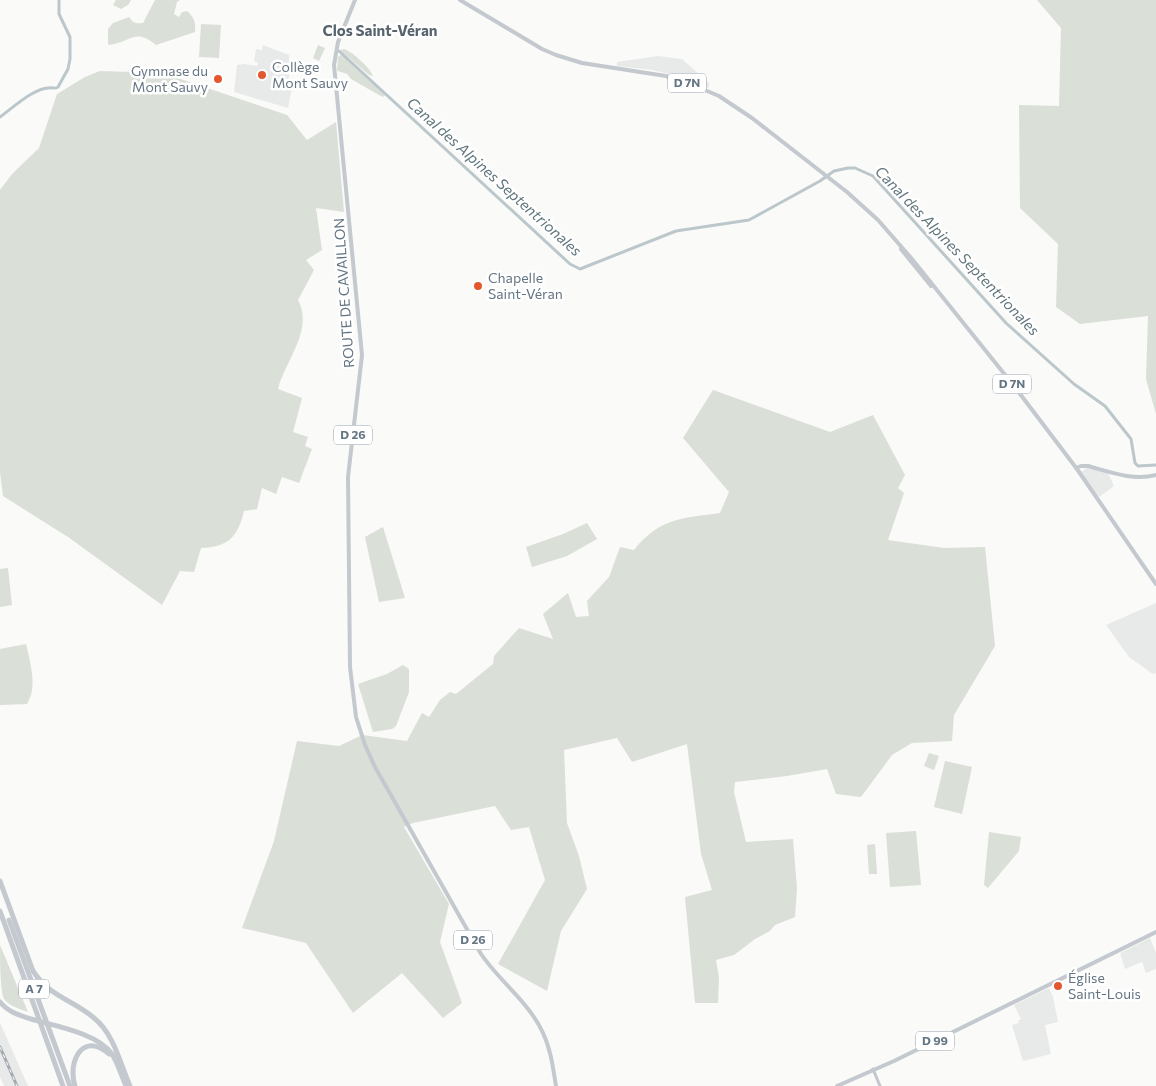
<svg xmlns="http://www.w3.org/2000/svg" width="1156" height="1086" viewBox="0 0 1156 1086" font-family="Commissioner,sans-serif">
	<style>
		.built { fill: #e8e9e9 }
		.green { fill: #dadfd7 }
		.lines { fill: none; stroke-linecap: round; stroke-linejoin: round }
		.canal { stroke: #bbc7cb; stroke-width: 3 }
		.minor { stroke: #c3c8cc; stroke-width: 3 }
		.major { stroke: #c3c9ce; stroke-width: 4 }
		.highway { stroke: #c3c9ce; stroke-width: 5 }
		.rail-casing { stroke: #a2aab0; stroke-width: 3 }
		.rail { stroke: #fff; stroke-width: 1; stroke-dasharray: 4; stroke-linecap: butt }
		.poi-dot { fill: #e4572e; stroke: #fff; stroke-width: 2 }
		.labels { text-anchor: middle; stroke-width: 5; stroke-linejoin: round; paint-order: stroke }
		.shield { fill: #fff; stroke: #939fa8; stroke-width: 1 }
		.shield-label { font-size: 12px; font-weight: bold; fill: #657683 }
		.poi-label { font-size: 14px; fill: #657683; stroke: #fff; text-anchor: start }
		.street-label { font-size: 14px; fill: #657683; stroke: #fff }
		.neighbourhood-label { font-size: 15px; font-weight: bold; fill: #57646e; stroke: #fff }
		.water-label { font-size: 15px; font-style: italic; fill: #60757c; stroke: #fff }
	</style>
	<rect width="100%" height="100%" fill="#fafaf8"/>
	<g class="built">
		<polygon points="263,45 289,55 289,84 292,88 288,108 234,92 237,65 244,64 257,66 258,63 254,61 256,49 262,50"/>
		<polygon points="658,56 682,59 709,83 709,88 683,77 652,70 617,66 617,62"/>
		<polygon points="1087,468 1108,473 1114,486 1099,497 1081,472"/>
		<polygon points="1156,603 1156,673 1153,674 1129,657 1106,625"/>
		<polygon points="1150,938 1156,953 1156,969 1146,973 1142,962 1125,969 1120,953"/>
		<polygon points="1049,988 1053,997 1058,1022 1045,1025 1051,1054 1023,1061 1012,1025 1019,1023 1018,1021 1021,1019 1014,1005"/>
		<polygon points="0,1024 0,1023 28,1086 4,1086 0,1077"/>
	</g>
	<g class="green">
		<polygon points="116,0 131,0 128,5 121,9 113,5"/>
		<path d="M155 0H180L177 2 174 14 179 17 182 12 187 11C194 17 196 22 195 32L156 45C134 27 131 43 108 45V29L113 23 129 17C133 23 136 24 143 23Z"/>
		<polygon points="1037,0 1156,0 1156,414 1146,379 1148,316 1080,324 1056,307 1058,244 1020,208 1019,105 1059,106 1061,28"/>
		<polygon points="201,24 221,25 219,58 199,57"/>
		<polygon points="318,45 325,48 319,61 313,58"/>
		<path d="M344 49C353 52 370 68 373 76L369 75 340 50Z"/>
		<polygon points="342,54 382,91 385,95 383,97 379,95 351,79 347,74 338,71 337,69 338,57"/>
		<path d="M100 71 163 73 287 115 307 140 336 122 344 212 316 208 322 250 306 260 314 270 298 300C314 330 285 361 278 389L302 398 293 432 308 437 305 446 312 449 299 483 282 477 276 494 262 488 257 509 244 511C238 537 228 547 201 548L194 572 180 571 162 605 68 537 3 496 0 472V190L12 174 39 148 57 94 85 77Z"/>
		<path d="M713 390 830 432 873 415 905 475 898 488 904 493 888 540 944 548 985 547 995 646 954 715 952 741 912 743 892 755 861 797 836 794 827 769 787 776 735 782 734 792 746 842 793 839 797 889 795 917 775 925 770 931 755 939 734 955 716 960 719 977 718 1003H695L685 897 712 890 701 854 687 744 632 762 617 738 564 750 567 823 579 856 587 889 561 931 547 991 498 964 545 880 529 827 511 830 495 806 413 823 404 827 449 904 440 942 462 1003 443 1018 402 973 353 1013 306 943 242 928 274 841 297 741 339 746 362 735 407 741 422 713 429 717 440 700 450 692 456 694 493 664 494 656 519 628 553 639 543 614 568 593 576 617 589 616 587 601 609 577 620 547 634 550C659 518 683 518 720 513L729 492 683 438Z"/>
		<polygon points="587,523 597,539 567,556 532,567 526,547 563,534"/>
		<polygon points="383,527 405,598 379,602 365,537"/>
		<polygon points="8,568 12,605 0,607 0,569"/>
		<path d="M26 644C30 662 38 687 27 704L0 705V649Z"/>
		<polygon points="403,665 409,669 409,692 396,726 392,729 373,732 358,684 387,674"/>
		<polygon points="929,753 939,756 934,770 924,766"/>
		<polygon points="945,761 972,767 962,814 934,807"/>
		<polygon points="916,831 921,885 890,887 886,833"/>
		<polygon points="989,832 1021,837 1019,851 988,888 984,885"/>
		<polygon points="875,844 877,874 869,874 867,845"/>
		<path d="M0 945 28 1012C20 1009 9 1006 4 999 0 989 0 957 0 945Z"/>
	</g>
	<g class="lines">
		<g class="canal">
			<polyline points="339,51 570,264 580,269 676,231 749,220 820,181 834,171 848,168 855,168 873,176 1006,323 1074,384 1105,406 1131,439 1135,463 1138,466 1156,465"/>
			<polyline points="56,88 58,87 68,69 70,59 70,37 59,14 59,0"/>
			<path d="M0 117C14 107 36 85 54 88"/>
		</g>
		<polyline class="minor" points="873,1069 880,1086"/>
		<g class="major">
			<path d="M355 0 338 42 334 65 362 355 348 477 350 667 356 717 365 745 375 767 481 954C500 982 529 1002 543 1033 551 1050 553 1068 556 1086"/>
			<polyline points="460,0 542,49 556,55 582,63 666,76 700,88 719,96 752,118 847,192 878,220 912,259 1014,386 1077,469 1156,584"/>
			<polyline points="901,249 931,286"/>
			<path d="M1076 468 1081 466H1088C1110 472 1133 481 1156 475"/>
			<polyline points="837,1086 894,1061 1156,932"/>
		</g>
		<g class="highway">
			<path d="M0 881 33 971C51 998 72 999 94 1018 114 1034 120 1063 130 1086"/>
			<polyline points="0,911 63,1086"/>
			<polyline points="9,920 70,1086"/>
			<path d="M0 1002C8 1012 19 1015 31 1019 55 1026 97 1033 112 1054 118 1063 121 1075 126 1086"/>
			<path d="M75 1086C67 1060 84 1031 109 1054"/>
		</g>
		<defs>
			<polyline id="rail" points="0,1047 17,1086"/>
		</defs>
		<use href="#rail" class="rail-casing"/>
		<use href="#rail" class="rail"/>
	</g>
	<g class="poi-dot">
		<circle cx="262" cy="75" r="5"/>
		<circle cx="218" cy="79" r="5"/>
		<circle cx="478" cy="286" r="5"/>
		<circle cx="1058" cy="986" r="5"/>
	</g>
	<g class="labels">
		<g class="shield">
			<rect x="668" y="73.5" width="38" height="19" rx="4"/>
			<rect x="993" y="374.5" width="38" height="19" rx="4"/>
			<rect x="334" y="425.5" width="38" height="19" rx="4"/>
			<rect x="454" y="930.5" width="38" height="19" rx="4"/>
			<rect x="19" y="979.5" width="30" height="19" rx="4"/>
			<rect x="916" y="1031.5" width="38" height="19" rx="4"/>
		</g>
		<g class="shield-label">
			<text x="687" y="87">D 7N</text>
			<text x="1012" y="388">D 7N</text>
			<text x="353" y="439">D 26</text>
			<text x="473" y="944">D 26</text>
			<text x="34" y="993">A 7</text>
			<text x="935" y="1045">D 99</text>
		</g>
		<g class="poi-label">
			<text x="272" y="72">Collège<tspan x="272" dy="16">Mont Sauvy</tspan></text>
			<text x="208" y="76" text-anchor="end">Gymnase du<tspan x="208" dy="16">Mont Sauvy</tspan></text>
			<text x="488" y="283">Chapelle<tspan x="488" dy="16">Saint-Véran</tspan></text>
			<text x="1068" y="983">Église<tspan x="1068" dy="16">Saint-Louis</tspan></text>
		</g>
		<g class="street-label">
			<text transform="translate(344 293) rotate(-94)" y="5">ROUTE DE CAVAILLON</text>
		</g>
		<g class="neighbourhood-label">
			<text x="380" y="36">Clos Saint-Véran</text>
		</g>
		<g class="water-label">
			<text transform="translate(494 177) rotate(42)" y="5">Canal des Alpines Septentrionales</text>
			<text transform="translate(957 251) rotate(46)" y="5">Canal des Alpines Septentrionales</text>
		</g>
	</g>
</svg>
